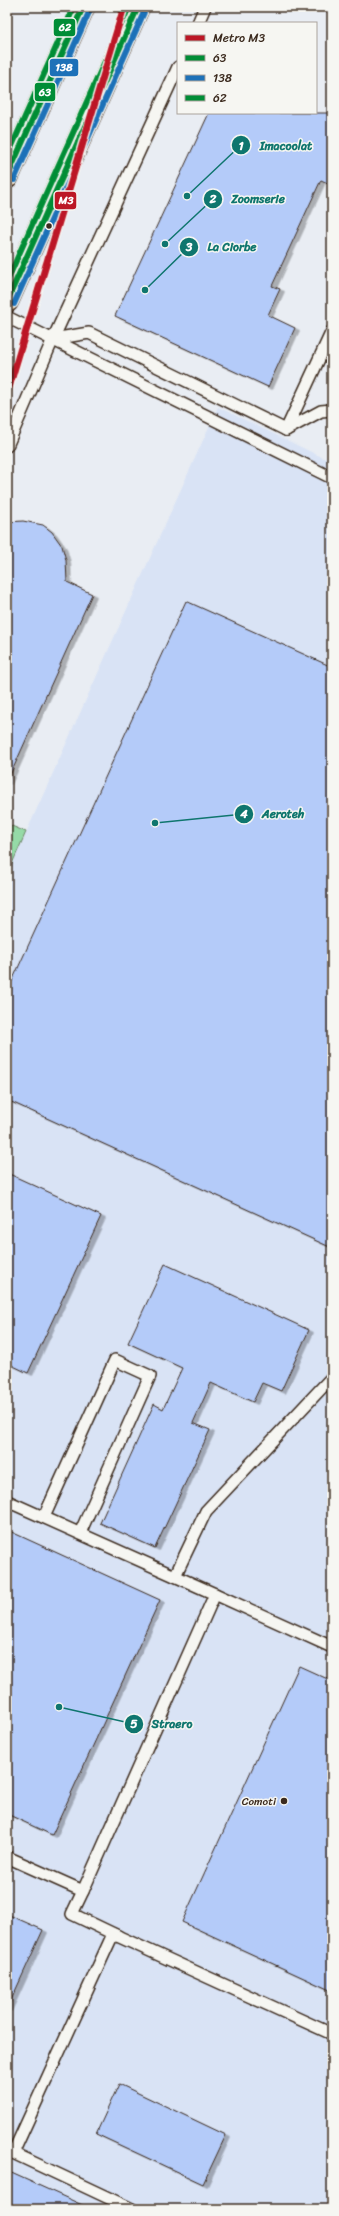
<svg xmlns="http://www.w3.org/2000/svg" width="339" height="2216" viewBox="0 0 339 2216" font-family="Sriracha,sans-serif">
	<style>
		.built { fill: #d9e3f5 }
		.green { fill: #95daa7; stroke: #688262 }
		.building { fill: #b4cbf9; stroke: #3b2a1e; filter: url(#shadow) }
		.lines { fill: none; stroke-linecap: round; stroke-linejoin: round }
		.service-casing { stroke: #3b2a1e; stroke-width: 14 }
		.primary-casing { stroke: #3b2a1e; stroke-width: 25 }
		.service { stroke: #f6f6f2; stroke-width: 11 }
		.primary { stroke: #fbddab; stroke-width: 22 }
		.bus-1-casing { stroke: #f6f6f2; stroke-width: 9 }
		.bus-2-casing { stroke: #f6f6f2; stroke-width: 9 }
		.bus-3-casing { stroke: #f6f6f2; stroke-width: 9 }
		.bus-1 { stroke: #008d36; stroke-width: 6 }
		.bus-2 { stroke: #1d71b8; stroke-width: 6 }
		.bus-3 { stroke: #008d36; stroke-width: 6 }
		.metro-1-casing { stroke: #f6f6f2; stroke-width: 10 }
		.metro-1 { stroke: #bc1725; stroke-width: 7 }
		.bus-dot { fill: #3b2a1e; stroke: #f6f6f2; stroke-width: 1.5 }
		.labels { text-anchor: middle; stroke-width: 3; stroke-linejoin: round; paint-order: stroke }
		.poi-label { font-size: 11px; fill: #3b2a1e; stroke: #f6f6f2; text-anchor: end }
		.leader { fill: none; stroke: #0f766e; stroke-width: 1.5 }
		.callout-dot { fill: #0f766e; stroke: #f6f6f2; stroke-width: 1.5 }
		.mark-label { font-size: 12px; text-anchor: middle; font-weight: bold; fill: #fff }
		.callout-label { font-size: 12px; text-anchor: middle; font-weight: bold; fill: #0f766e; stroke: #f6f6f2; stroke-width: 3; stroke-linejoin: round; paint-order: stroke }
		.line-badge { stroke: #f6f6f2; stroke-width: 1.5 }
		.badge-label { font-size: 11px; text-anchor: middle; font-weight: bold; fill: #fff }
	</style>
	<defs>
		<filter id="shadow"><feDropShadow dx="4.5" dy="2.5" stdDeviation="0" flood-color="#0004"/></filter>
	</defs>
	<rect width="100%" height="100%" fill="#e9edf3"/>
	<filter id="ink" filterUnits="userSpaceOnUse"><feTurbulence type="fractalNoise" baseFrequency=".025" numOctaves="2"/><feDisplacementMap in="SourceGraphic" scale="8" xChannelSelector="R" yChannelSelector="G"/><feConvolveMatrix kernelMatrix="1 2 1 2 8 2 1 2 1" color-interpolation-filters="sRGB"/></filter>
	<g filter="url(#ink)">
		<polygon class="built" points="218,407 332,462 332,2209 7,2209 7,875"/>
		<polygon class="green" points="7,824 26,832 7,875"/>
		<g class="building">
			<polygon points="209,113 332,113 332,185 321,180 272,286 280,289 268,315 295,328 268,387 115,316"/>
			<polygon points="23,521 43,525 52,532 62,546 66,560 67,582 92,594 7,782 7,522"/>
			<polygon points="186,601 332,667 332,1248 7,1100 7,992"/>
			<polygon points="7,1173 101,1216 28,1373 7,1363"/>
			<polygon points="165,1264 309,1330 281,1391 262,1383 253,1402 211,1383 193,1423 210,1430 155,1548 100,1523 154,1404 163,1409 182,1368 128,1343"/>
			<polygon points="7,1530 160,1600 52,1835 7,1814"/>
			<polygon points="299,1666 332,1681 332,1991 182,1922"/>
			<polygon points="7,1914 43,1930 7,2009"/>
			<polygon points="119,2084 226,2135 203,2184 96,2134"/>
			<polygon points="7,2171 91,2209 7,2209"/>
		</g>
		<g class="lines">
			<defs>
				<g id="service">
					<polyline points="198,23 205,7"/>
					<polyline points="7,317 332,478"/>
					<polyline points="53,339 89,333 286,430"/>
					<polyline points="286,430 332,331"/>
					<polyline points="286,430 321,411 332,410"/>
					<polyline points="7,446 53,339 178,67"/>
					<polyline points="7,1501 215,1594 83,1891 7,1857"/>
					<polyline points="44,1517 115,1360 150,1376 80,1533"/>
					<polyline points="175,1576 206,1511 332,1377"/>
					<polyline points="215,1594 332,1647"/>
					<polyline points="83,1891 72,1914 118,1936"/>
					<polyline points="7,2150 13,2153 113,1934 332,2034"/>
					<polyline points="13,2153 132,2209"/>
				</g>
				<g id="primary">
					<polyline points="7,177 83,7"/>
					<polyline points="7,301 138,7"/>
				</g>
			</defs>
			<use href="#service" class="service-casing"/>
			<use href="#primary" class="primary-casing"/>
			<use href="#service" class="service"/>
			<use href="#primary" class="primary"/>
			<defs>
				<g id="bus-1">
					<polyline points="7,177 83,7"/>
					<polyline points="7,301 138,7"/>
				</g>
				<g id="bus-2">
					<polyline points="14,180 90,10"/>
					<polyline points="14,304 145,10"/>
				</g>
				<g id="bus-3">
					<polyline points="7,157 74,7"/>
					<polyline points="7,281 129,7"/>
				</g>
			</defs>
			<use href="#bus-1" class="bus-1-casing"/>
			<use href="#bus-2" class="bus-2-casing"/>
			<use href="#bus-3" class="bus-3-casing"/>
			<use href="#bus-1" class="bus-1"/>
			<use href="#bus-2" class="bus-2"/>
			<use href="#bus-3" class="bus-3"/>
			<defs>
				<polyline id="metro-1" points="7,394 124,7"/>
			</defs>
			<use href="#metro-1" class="metro-1-casing"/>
			<use href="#metro-1" class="metro-1"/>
		</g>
	</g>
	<g class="bus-dot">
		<circle cx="49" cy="226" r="3.5"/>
		<circle cx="284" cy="1801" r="4"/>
	</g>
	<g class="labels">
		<g class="poi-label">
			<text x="276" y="1805">Comoti</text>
		</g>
	</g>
	<path class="leader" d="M187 196L241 145M165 244L213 199M145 290L189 247M155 823L244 814M59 1707L134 1724"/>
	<g class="callout-dot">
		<circle cx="187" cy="196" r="4"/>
		<circle cx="165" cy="244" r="4"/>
		<circle cx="145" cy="290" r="4"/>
		<circle cx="155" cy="823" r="4"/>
		<circle cx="59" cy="1707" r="4"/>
		<circle cx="241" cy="145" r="10"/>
		<circle cx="213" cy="199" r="10"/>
		<circle cx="189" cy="247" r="10"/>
		<circle cx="244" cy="814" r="10"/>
		<circle cx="134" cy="1724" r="10"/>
	</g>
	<g class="mark-label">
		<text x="241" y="150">1</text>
		<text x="213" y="203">2</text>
		<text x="189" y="251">3</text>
		<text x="244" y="818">4</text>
		<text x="134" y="1728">5</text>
	</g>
	<g class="callout-label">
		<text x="286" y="150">Imacoolat</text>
		<text x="258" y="203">Zoomserie</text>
		<text x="232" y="251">La Ciorbe</text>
		<text x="283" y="818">Aeroteh</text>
		<text x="172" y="1728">Straero</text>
	</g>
	<g class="line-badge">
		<rect x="53" y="18" width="23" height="19" rx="4" fill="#008d36"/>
		<rect x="49" y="58" width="30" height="19" rx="4" fill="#1d71b8"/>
		<rect x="34" y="82" width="22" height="20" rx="4" fill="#008d36"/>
		<rect x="54" y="191" width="23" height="19" rx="4" fill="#bc1725"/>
	</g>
	<g class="badge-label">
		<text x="65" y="31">62</text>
		<text x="64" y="71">138</text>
		<text x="45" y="96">63</text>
		<text x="66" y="204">M3</text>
	</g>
	<rect width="339" height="2216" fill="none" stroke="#f6f6f2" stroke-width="24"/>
	<rect x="12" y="12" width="315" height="2192" fill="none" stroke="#3b2a1e" stroke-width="1.5" filter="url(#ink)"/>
	<rect x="177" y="22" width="140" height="92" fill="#f6f6f2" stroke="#aba49d"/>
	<rect x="185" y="35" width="20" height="6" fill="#bc1725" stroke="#aba49d"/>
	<text x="213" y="42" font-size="12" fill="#3b2a1e">Metro M3</text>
	<rect x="185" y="55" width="20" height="6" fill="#008d36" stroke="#aba49d"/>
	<text x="213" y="62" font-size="12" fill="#3b2a1e">63</text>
	<rect x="185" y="75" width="20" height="6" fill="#1d71b8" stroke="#aba49d"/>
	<text x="213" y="82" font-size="12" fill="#3b2a1e">138</text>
	<rect x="185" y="95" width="20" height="6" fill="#008d36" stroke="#aba49d"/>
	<text x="213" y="102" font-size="12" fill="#3b2a1e">62</text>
</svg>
